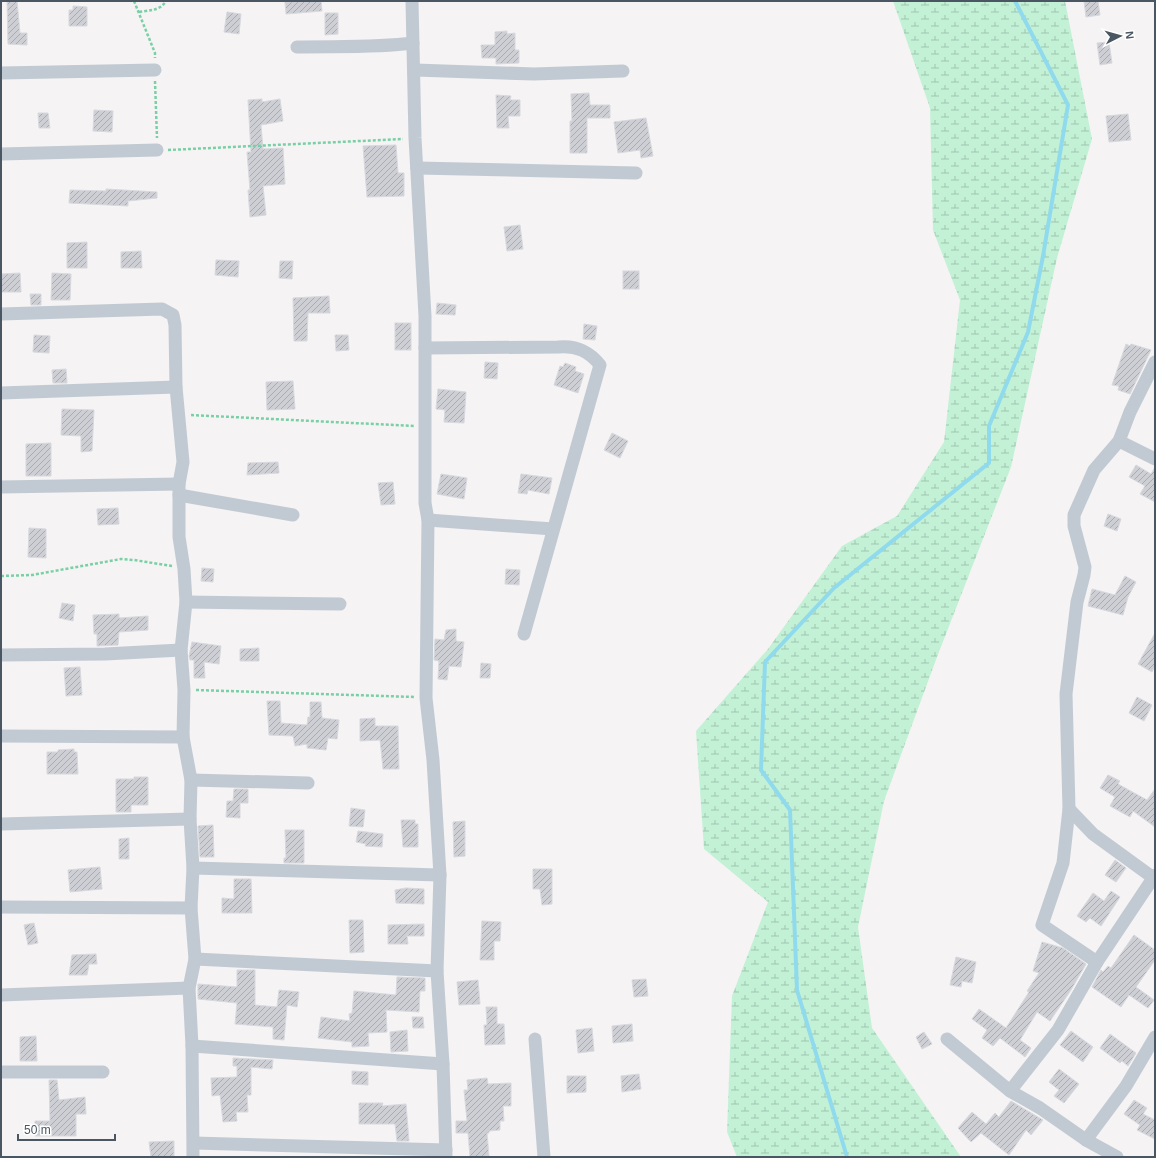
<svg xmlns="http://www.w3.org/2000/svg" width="1156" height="1158" viewBox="0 0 1156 1158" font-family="Helvetica,sans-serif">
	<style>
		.wetland { fill: url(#wetland-marsh) }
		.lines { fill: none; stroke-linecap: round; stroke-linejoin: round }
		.stream { stroke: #90daee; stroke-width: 4 }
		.building { fill: url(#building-hatch); stroke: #d7d9de }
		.path { stroke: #7ad0a6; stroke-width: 2.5; stroke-dasharray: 3 2; stroke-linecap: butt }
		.minor { stroke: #c1cad2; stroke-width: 13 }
	</style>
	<defs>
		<pattern id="wetland-marsh" width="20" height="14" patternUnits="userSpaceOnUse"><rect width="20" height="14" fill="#c3f1d5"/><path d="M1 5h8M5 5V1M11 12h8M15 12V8" fill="none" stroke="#a0c6b0"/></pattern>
		<pattern id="building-hatch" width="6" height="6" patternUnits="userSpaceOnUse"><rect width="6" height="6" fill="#cdcfd5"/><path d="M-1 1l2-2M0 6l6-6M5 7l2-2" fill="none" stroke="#a8abb0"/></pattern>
	</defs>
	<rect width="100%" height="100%" fill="#f5f3f3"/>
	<polygon class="wetland" points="893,1 1065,1 1092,139 1057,258 1011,467 937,657 884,801 858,927 872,1028 961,1157 737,1157 727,1132 732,996 768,902 704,849 696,731 768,649 842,546 897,516 944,442 960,300 933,230 930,108"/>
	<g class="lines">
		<polyline class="stream" points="847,1157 797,990 790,810 761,770 765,662 834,588 989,463 989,426 1028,332 1043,256 1068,105 1015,1"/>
	</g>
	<g class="building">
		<polygon points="7,1 17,1 20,33 27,33 27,45 8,44"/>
		<polygon points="321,1 322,11 286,14 285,2"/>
		<polygon points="1084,1 1098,1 1100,15 1086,17"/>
		<polygon points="73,6 87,7 87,26 69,26 69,10 73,10"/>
		<polygon points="227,12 241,14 239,34 224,32"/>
		<polygon points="325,13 338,13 338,34 325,35"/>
		<polygon points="507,31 507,34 515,33 515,50 519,50 519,63 496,64 496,58 482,58 481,45 495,45 495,32"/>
		<polygon points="1109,42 1112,63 1100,65 1097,43"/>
		<polygon points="589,93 590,105 610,105 610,118 587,118 587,153 570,153 570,121 572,121 571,94"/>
		<polygon points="496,95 511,96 510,100 520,100 520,116 508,116 509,128 497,128"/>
		<polygon points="262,99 262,102 280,99 283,121 261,125 263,149 283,148 285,184 263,186 266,215 250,217 248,190 250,190 247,152 251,152 248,100"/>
		<polygon points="94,110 113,111 112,132 93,131"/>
		<polygon points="38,113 48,113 50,128 39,128"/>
		<polygon points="1128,114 1131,140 1109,142 1106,116"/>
		<polygon points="646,118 653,156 641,158 640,150 618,153 614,122"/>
		<polygon points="396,145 398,173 404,173 404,196 367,197 363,146"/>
		<polygon points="106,189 157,192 157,198 128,201 128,206 69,203 70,190 106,191"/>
		<polygon points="520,225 523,249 507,251 504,227"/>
		<polygon points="87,242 87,268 67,268 67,243"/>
		<polygon points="141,251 142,268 121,268 121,252"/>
		<polygon points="216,260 239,261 238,277 215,275"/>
		<polygon points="280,261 293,261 292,279 279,278"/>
		<rect x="623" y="271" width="16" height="18"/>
		<polygon points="20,273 21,292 1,292 1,274"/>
		<polygon points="52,273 71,274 70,300 51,300"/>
		<polygon points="30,294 41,294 41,305 31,305"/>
		<polygon points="329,296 330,313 308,313 307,341 294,341 293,298"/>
		<polygon points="437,303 456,305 455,315 436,314"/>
		<rect x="395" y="323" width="16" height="27"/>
		<polygon points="584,324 597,326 595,340 583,339"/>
		<polygon points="34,335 50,336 49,353 33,352"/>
		<polygon points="335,335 348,335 349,350 336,351"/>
		<polygon points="1126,344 1130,346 1131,344 1151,350 1130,394 1118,390 1119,386 1112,385"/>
		<polygon points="485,362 498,363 497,379 484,378"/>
		<polygon points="565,363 576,367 575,371 584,374 578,393 554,385 560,366 563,367"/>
		<polygon points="66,369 67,383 53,383 52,370"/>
		<polygon points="293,381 295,409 267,410 266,382"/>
		<polygon points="438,389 466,392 464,423 444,422 445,410 436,409"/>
		<polygon points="62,409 94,410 92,451 81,452 81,436 61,435"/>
		<polygon points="612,433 628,441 620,458 604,450"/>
		<polygon points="51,443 51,476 26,476 26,444"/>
		<polygon points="278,462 279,473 247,475 248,463"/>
		<polygon points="1136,465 1151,474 1155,467 1155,502 1140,494 1145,486 1129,477"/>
		<polygon points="441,474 467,478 464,499 437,494"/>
		<polygon points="521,474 552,478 549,494 528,490 527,494 518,493"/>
		<polygon points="393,482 395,504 381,505 378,483"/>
		<polygon points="118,508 119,524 98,525 97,509"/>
		<polygon points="1108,514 1121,519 1117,531 1104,526"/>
		<polygon points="29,528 46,529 46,558 28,557"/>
		<polygon points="202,568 214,569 213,582 201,581"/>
		<polygon points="506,569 520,570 519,585 505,584"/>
		<polygon points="1125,576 1136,582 1128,597 1123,615 1088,606 1092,589 1115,595"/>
		<polygon points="62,603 75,605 73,621 59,618"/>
		<polygon points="119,614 119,618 148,616 148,630 119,632 118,645 97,646 97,634 94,634 93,615"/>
		<polygon points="456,629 456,641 464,642 461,667 449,666 447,680 438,679 439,661 434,660 435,639 444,640 446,630"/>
		<polygon points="1155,633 1155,666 1152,672 1138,664"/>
		<polygon points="192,642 221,646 219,664 204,662 205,678 194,678 194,660 190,660 189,656"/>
		<polygon points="259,648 259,661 240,661 240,649"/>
		<polygon points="481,663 491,664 490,678 480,678"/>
		<polygon points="80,667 82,695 66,696 64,668"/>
		<polygon points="1137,697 1152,705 1144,721 1129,713"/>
		<polygon points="267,701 280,701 281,723 307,725 308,717 310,717 310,702 321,702 322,718 339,720 337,739 328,738 326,750 307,748 307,744 295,746 293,736 269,735"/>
		<polygon points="375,718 375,726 398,726 399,769 383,769 380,740 360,741 360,719"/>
		<polygon points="74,749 74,752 77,752 78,774 47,774 47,752 58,752 58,750"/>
		<polygon points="1108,775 1120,781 1118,784 1147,800 1155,789 1155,827 1133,811 1130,817 1110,806 1115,797 1100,788"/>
		<polygon points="134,777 148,777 148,805 131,805 131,812 116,812 116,779 134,779"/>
		<polygon points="234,789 248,789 248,803 240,803 240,818 226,817 227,801 233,801"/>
		<polygon points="351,808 365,810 363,827 349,826"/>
		<polygon points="401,820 415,820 415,824 418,824 418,847 403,847"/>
		<polygon points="465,821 465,856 454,857 453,822"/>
		<polygon points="213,825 214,857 200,857 198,826"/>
		<polygon points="285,830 304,830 304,863 284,863 284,858 286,858"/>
		<polygon points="358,831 383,834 382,847 365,846 366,844 356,842"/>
		<polygon points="129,838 129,859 119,859 119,839"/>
		<polygon points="1115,860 1126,868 1116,882 1105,875"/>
		<polygon points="100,867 102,889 70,892 68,870"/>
		<polygon points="533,869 552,869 552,904 542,905 540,889 533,889"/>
		<polygon points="234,879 251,879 252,913 222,913 222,898 234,899"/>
		<polygon points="406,888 424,889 424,904 396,903 395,890"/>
		<polygon points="1111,891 1120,897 1101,926 1090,918 1086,922 1077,916 1093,893 1104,901"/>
		<polygon points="349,920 363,920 364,952 350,953"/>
		<polygon points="482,921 501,922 500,941 494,941 494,960 480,960"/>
		<polygon points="34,923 38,943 28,945 24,925"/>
		<polygon points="424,924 424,936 407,936 408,944 388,944 388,925"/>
		<polygon points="1134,935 1155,950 1155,960 1136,987 1154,1000 1148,1008 1129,995 1121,1007 1092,987 1101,970 1103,972 1108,966 1111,968"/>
		<polygon points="1042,942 1063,948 1086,964 1071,990 1050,1021 1037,1012 1020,1040 1031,1048 1025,1057 1000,1038 993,1046 982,1038 987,1030 972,1019 979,1009 1006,1028 1029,992 1027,991 1039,973 1033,971"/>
		<polygon points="96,954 97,964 89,964 87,975 69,975 72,955"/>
		<polygon points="956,957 976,962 972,983 962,981 961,987 950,985"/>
		<polygon points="237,970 255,970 255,1005 277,1007 279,990 299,992 297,1007 287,1005 284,1040 273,1039 273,1027 235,1024 237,1003 198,999 198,984 237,987"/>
		<polygon points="397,977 425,978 425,991 420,991 419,1012 386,1010 387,1032 368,1033 369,1046 352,1047 352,1042 318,1038 321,1017 350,1021 349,1014 352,1013 354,991 396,995"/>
		<polygon points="646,979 648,996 634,997 632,980"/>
		<polygon points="478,980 480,1004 459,1005 457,982"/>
		<polygon points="486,1007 497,1007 497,1024 504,1024 505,1044 485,1045 484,1025 487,1025"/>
		<polygon points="412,1017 423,1017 424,1028 413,1028"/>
		<polygon points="632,1024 633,1041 613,1043 612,1026"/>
		<polygon points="592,1028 594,1051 578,1053 576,1030"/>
		<polygon points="407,1030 408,1051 391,1052 390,1032"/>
		<polygon points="1071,1031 1093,1047 1083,1062 1060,1045"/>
		<polygon points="924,1032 932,1044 922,1049 916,1037"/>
		<polygon points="1110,1034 1136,1053 1128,1066 1122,1061 1120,1063 1100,1048"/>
		<polygon points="36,1036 37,1061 20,1061 20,1037"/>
		<polygon points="233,1058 273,1060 272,1069 251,1067 251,1095 247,1095 248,1112 236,1112 237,1121 223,1122 220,1095 212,1096 211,1078 237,1077 237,1066 233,1066"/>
		<polygon points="1059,1069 1079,1084 1064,1103 1054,1096 1059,1090 1049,1082"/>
		<polygon points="352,1071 368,1072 368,1085 352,1084"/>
		<polygon points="639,1074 641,1089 622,1092 621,1076"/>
		<polygon points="567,1076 586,1076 586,1092 567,1093"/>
		<polygon points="487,1078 488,1084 511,1083 511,1106 503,1106 504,1121 500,1121 500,1130 489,1131 489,1133 487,1133 489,1156 470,1157 468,1133 456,1133 456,1121 467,1121 464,1090 468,1090 467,1080"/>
		<polygon points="49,1080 57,1080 59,1100 85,1097 86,1114 76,1114 76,1136 35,1136 35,1121 50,1121"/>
		<polygon points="1134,1100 1147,1108 1143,1114 1155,1120 1155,1139 1137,1130 1140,1125 1124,1114"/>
		<polygon points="1011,1101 1043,1120 1031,1135 1026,1130 1009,1155 981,1133 971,1142 958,1128 972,1112 986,1124 995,1113 999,1117"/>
		<polygon points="359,1103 383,1103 382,1106 406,1104 409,1141 397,1141 395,1124 359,1124"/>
		<polygon points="174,1141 174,1157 151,1157 149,1142"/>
	</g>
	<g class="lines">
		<g class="path">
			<polyline points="134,1 155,53 155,58"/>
			<path d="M139 12C150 10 160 11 166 1"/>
			<polyline points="155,81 157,138"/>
			<polyline points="168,150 403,139"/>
			<polyline points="191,415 414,426"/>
			<polyline points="1,576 32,575 121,559 134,560 172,566"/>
			<polyline points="196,690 415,697"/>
		</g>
		<g class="minor">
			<polyline points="412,1 415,138 425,316 425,503 428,520 426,698 433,760 440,875 437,971 443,1064 446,1157"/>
			<path d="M297 47C336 46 375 48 413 43"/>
			<polyline points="415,70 534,74 623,71"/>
			<polyline points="1,73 155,70"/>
			<polyline points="1,154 157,150"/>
			<polyline points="417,168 636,173"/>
			<polyline points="1,314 162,309 173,315 175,325 176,387 183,462 179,484 179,537 184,569 186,602 181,650 184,690 183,737 191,780 190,819 193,868 191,908 195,959 189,988 192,1046 193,1157"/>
			<path d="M425 348 558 347C576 345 589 351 600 365L524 634"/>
			<polyline points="1,393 176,387"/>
			<polyline points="1119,441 1155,459"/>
			<polyline points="1,487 179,484"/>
			<polyline points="179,495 293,515"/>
			<polyline points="428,520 553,529"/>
			<polyline points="186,602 340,604"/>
			<polyline points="1,655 105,654 181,650"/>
			<polyline points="1,736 183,737"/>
			<polyline points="191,780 308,783"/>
			<polyline points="1069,809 1093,834 1155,879"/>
			<polyline points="1,824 190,819"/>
			<polyline points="193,868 440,875"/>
			<polyline points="1,907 191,908"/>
			<polyline points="195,959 437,971"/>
			<polyline points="1097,962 1042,925 1063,863 1069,809 1066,694 1077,602 1084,575 1085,567 1074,526 1074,515 1094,470 1119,441 1130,412 1155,362"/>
			<polyline points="1,995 189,988"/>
			<polyline points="535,1039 544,1157"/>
			<polyline points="947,1039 1010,1091 1040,1108 1086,1140 1117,1157"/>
			<polyline points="192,1046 443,1064"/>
			<polyline points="1,1072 103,1072"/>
			<polyline points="1010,1091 1058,1030 1097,962 1155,875"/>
			<polyline points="1086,1140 1126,1086 1155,1037"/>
			<polyline points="194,1143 446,1150"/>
		</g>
	</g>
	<rect width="1156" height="1158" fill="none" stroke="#4a5661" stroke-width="4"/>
	<g transform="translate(1120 36) rotate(84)" stroke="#ffffff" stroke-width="3" paint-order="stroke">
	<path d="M0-3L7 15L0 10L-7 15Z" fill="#4a5661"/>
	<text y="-6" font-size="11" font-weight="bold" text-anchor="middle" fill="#4a5661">N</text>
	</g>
	<path d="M18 1134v6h97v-6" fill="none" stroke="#4a5661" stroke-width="2"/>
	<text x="24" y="1134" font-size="12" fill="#4a5661" stroke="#ffffff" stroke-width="3" paint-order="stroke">50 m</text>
</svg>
